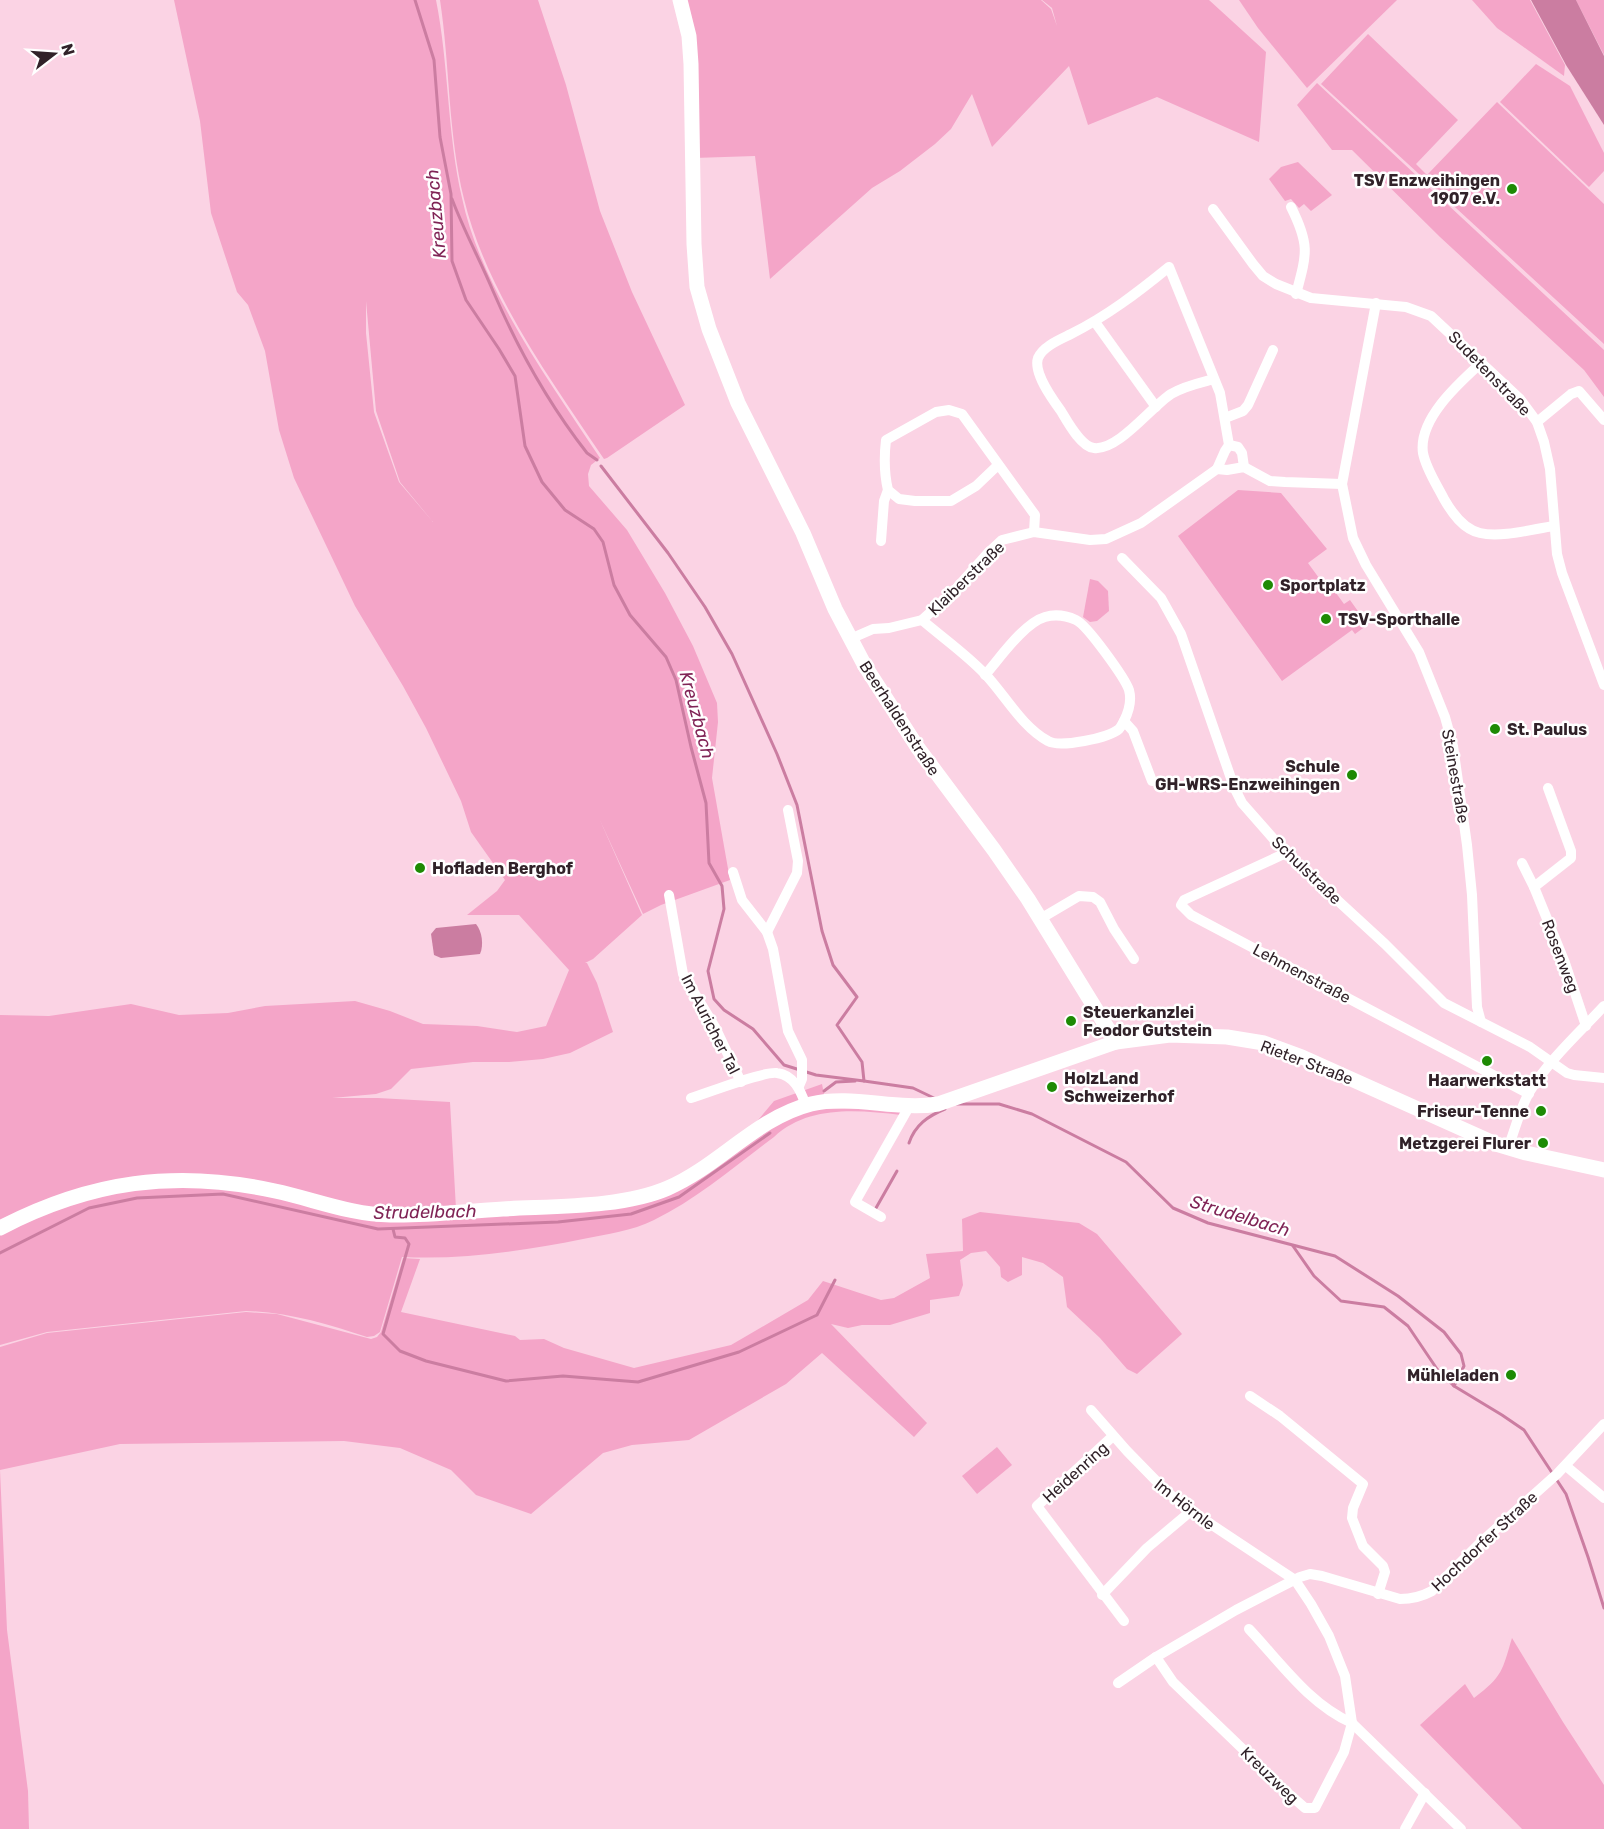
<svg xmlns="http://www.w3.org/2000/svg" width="1604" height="1829" viewBox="0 0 1604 1829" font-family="Rubik,sans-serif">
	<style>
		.green { fill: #f4a5c8; fill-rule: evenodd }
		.water { fill: #cb7da1 }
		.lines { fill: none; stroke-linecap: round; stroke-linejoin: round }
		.stream { stroke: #cb7da1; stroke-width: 3 }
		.street { stroke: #fff; stroke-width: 10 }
		.secondary { stroke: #fff; stroke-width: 15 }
		.poi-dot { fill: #1e8a04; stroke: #fff; stroke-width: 2 }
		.labels { text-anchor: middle; stroke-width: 5; stroke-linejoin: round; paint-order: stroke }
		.poi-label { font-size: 16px; font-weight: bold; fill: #312229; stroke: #fff; text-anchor: start }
		.street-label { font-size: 16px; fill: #312229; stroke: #fff }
		.water-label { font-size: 18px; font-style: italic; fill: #802456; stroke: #fff }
	</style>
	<rect width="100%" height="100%" fill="#fbd3e4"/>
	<g class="green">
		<path d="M174 0H436C449 65 447 133 462 198 481 288 550 382 600 458L591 465 588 474 589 486 627 530 665 593 693 646 717 703 718 722 712 778 730 880 661 905 643 914 599 818 642 915 593 959 585 963H587L597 983 613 1032 570 1053 543 1059 509 1062H473L411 1069 391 1089 376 1094 332 1098H378L450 1102 456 1209 394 1212 173 1177 0 1225V1015L49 1016 131 1004 179 1015 228 1013 265 1006 355 1001 390 1011 423 1024 477 1026 517 1032 546 1026 569 970 519 915H467L497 891 505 880 471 832 461 801 426 728 403 686 355 606 294 478 279 430 265 351 248 305 237 292 211 213 200 121ZM366 301 376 411 400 482 433 522 399 482 374 412 366 333Z"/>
		<path d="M440 0H538L566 85 600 211 632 292 685 405 607 458 604 459C551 380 487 293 464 199 448 134 450 66 440 0Z"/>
		<polygon points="683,0 1041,0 1051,9 1057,26 1052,8 1042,0 1209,0 1266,52 1259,142 1157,97 1088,125 1069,66 992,147 972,94 951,129 935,144 900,171 872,188 770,279 755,156 694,158"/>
		<polygon points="1239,0 1397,0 1307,88 1258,28"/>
		<polygon points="1472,0 1530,0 1565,65 1564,76 1497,28"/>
		<polygon points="1576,0 1604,0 1604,55"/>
		<polygon points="1368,34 1458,120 1416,164 1427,175 1497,102 1604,204 1604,344 1321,84"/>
		<polygon points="1536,64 1570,86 1604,153 1604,171 1589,187 1500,102"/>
		<polygon points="1317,83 1604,350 1604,397 1584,370 1440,237 1352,150 1332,150 1297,105"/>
		<polygon points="1298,162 1332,195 1311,211 1304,204 1299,208 1291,199 1285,201 1269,179 1281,167"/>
		<polygon points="1238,490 1281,493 1327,549 1308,563 1327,589 1331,586 1344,604 1350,600 1360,614 1363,613 1370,623 1355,634 1352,630 1282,681 1178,536"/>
		<polygon points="1090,579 1098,581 1108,591 1109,611 1097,621 1090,622 1083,617"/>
		<path d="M822 1084 827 1109H904L901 1115C858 1110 808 1105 774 1137 735 1166 697 1199 654 1220 632 1231 607 1234 583 1239 523 1251 463 1260 402 1257L380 1332 374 1336 367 1337C327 1324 288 1312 246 1311L47 1332 0 1345V1232L97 1193 209 1184 368 1217 646 1199 742 1139 774 1101Z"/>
		<polygon points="980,1212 1079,1223 1097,1234 1182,1334 1137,1374 1127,1369 1100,1338 1067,1307 1063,1277 1043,1263 1022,1257 1022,1275 1008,1282 1001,1277 1000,1267 986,1251 971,1253 960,1260 963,1285 959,1296 930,1300 930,1313 890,1325 862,1325 848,1328 831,1324 927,1423 914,1437 822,1353 786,1384 689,1440 632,1445 603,1453 531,1514 476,1495 451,1470 400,1448 344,1441 120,1444 0,1470 7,1630 28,1791 29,1829 0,1829 0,1347 47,1333 246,1312 277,1314 371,1339 377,1337 381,1332 403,1258 420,1259 401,1312 515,1336 520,1340 544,1339 564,1348 634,1368 731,1345 808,1300 823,1281 881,1300 894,1298 930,1278 926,1254 963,1251 962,1219"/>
		<polygon points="997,1447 1012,1465 977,1494 962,1476"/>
		<path d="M1512 1638 1563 1722 1604 1785V1829H1522L1420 1725 1465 1684 1474 1698C1503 1676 1502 1671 1512 1638Z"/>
	</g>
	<g class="water">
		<polygon points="1531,0 1576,0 1604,56 1604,125 1566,65"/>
		<path d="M476 924C482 931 484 945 480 954L441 958 434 955 431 934 436 928Z"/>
	</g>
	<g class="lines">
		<g class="stream">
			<polyline points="415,0 434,60 440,137 451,194 452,261 466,300 499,349 515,376 525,446 542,482 565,510 594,529 603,542 614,585 630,615 666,657 676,680 691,747 706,803 709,863 722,886 724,909 708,971 714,999 724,1010 753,1029 784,1065 816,1075 864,1081 862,1062 837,1025 857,997 833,965 822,931 797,805 777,754 732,654 705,607 668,553 601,466"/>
			<path d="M452 199C464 231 480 260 493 291 518 349 548 403 587 453L597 460"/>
			<polyline points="864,1081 913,1088 936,1099"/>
			<polyline points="824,1091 836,1082 855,1081"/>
			<polyline points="957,1104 999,1104 1032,1114 1126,1162 1173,1208 1208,1223 1335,1256 1398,1296 1444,1332 1461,1354 1464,1366 1454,1386"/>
			<path d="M909 1143C915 1125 928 1116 945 1109"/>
			<polyline points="876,1208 897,1171"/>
			<polyline points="393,1229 395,1237 405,1238 409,1244 383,1334 400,1351 426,1361 506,1381 563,1376 638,1382 739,1352 817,1315 835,1280"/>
			<polyline points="1293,1246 1314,1276 1341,1301 1384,1307 1408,1326 1437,1369 1454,1386 1502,1415 1524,1430 1566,1494 1588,1557 1604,1608"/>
			<polyline points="0,1253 89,1208 137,1198 223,1194 378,1229 558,1222 631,1214 679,1197 770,1133"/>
		</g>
		<g class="street">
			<path d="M1291 207C1310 245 1307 253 1296 294"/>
			<polyline points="1213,209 1253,264 1263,276 1276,284 1311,298 1406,307 1431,316 1520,399 1537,422 1544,442 1550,469 1557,554 1562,573 1604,685"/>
			<polyline points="1376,303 1342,484 1353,538 1366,565 1419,652 1445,717 1453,746 1467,845 1472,895 1477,1007 1481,1022"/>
			<polyline points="1095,322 1156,407"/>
			<path d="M1481 363C1459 383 1418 419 1423 453 1426 469 1437 485 1444 499 1452 513 1463 529 1480 533 1501 538 1533 529 1554 526"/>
			<path d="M1214 379C1199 383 1184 386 1171 394 1151 407 1118 451 1094 448 1081 447 1067 421 1061 411 1053 400 1033 373 1038 358 1043 346 1061 339 1071 334 1107 316 1137 293 1169 267L1220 393 1229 445 1225 451 1217 469"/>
			<polyline points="1225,418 1243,411 1248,405 1273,350"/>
			<polyline points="1537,422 1571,394 1579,391 1604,420"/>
			<polyline points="1229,445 1238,447 1242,453 1244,467"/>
			<path d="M998 465 976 486 951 501H915L899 499 888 490C884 473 884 457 886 440L936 412 949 410 962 414 1035 515 1034 532"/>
			<polyline points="881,541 884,501 888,490"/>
			<polyline points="1122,558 1161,598 1181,634 1234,787 1242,803 1286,853 1385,944 1444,1003 1530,1047 1567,1073 1574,1075 1604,1078"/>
			<path d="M922 620C943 638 966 654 985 674 1005 695 1022 727 1048 741 1060 748 1109 738 1119 729 1121 727 1122 724 1124 721L1133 731 1152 781"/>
			<polyline points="850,639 873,629 889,628 922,620 953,592 987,554 1002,540 1034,532 1090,540 1106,539 1141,523 1217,469 1227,470 1244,467 1270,481 1285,482 1342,484"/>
			<path d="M985 675C1000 658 1024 623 1045 617 1055 614 1067 616 1076 620 1087 625 1125 678 1129 690 1132 701 1129 711 1124 721"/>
			<polyline points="1548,788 1571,851 1571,858 1534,887 1565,963 1586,1026"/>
			<polyline points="1286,853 1184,900 1181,905 1191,915 1529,1094"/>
			<polyline points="1522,863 1534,887"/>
			<polyline points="733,872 742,900 767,932 773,949 788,1031 802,1060 802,1079 799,1086"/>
			<polyline points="669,895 683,974 715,1027 741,1082"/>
			<polyline points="1040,919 1079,896 1093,897 1100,902 1114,929 1134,959"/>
			<polyline points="767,932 797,873 798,861 788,810"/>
			<path d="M691 1098C707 1093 764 1071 777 1073 794 1075 801 1091 806 1106"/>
			<path d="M1508 1148C1515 1130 1520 1108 1530 1091 1550 1059 1578 1034 1604 1006"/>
			<polyline points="881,1217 855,1202 910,1105"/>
			<polyline points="1250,1396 1280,1416 1363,1484 1353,1508 1352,1518 1363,1546 1383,1566 1385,1572 1378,1594"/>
			<polyline points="1091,1410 1127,1451 1167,1492 1191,1511 1295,1580 1311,1604 1329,1636 1345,1676 1352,1723 1344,1752 1315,1808 1305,1808 1274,1781 1250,1756 1173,1682 1156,1657"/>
			<polyline points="1113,1436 1037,1506 1124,1621"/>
			<polyline points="1566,1466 1604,1498"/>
			<polyline points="1102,1595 1147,1548 1191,1511"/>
			<path d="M1249 1629C1281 1663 1309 1704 1352 1723L1461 1829"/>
			<path d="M1118 1683 1156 1657 1236 1610 1300 1577 1310 1574 1322 1576 1400 1599C1412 1599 1421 1597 1432 1591L1480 1543 1557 1474 1604 1424"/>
			<polyline points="1405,1829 1425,1793"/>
		</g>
		<g class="secondary">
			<polyline points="680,0 689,36 691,64 694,244 697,287 709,329 738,403 803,533 835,609 865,666 918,748 994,850 1028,899 1116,1042"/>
			<path d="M0 1228C90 1181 176 1169 275 1191 313 1199 352 1215 390 1215 428 1216 466 1211 503 1209 553 1206 622 1208 668 1188 719 1166 756 1118 811 1104 853 1094 896 1111 938 1104L1116 1042 1170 1035 1227 1037 1264 1043 1302 1057 1496 1144 1526 1153 1604 1170"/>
		</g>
	</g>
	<g class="poi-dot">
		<circle cx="1512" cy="189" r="6"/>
		<circle cx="1268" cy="585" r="6"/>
		<circle cx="1326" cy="619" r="6"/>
		<circle cx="1495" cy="729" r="6"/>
		<circle cx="1352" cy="775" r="6"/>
		<circle cx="420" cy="868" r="6"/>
		<circle cx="1071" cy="1021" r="6"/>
		<circle cx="1487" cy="1061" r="6"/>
		<circle cx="1052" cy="1087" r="6"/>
		<circle cx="1541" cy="1111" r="6"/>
		<circle cx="1543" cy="1143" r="6"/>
		<circle cx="1511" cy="1375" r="6"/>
	</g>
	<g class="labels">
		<g class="poi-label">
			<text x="1500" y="186" text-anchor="end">TSV Enzweihingen<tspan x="1500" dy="18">1907 e.V.</tspan></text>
			<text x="1280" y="591">Sportplatz</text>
			<text x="1338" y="625">TSV-Sporthalle</text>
			<text x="1507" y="735">St. Paulus</text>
			<text x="1340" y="772" text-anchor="end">Schule<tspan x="1340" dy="18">GH-WRS-Enzweihingen</tspan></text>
			<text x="432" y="874">Hofladen Berghof</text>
			<text x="1083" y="1018">Steuerkanzlei<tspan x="1083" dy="18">Feodor Gutstein</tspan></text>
			<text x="1064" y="1084">HolzLand<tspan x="1064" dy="18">Schweizerhof</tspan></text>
			<text x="1487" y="1086" text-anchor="middle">Haarwerkstatt</text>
			<text x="1529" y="1117" text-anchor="end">Friseur-Tenne</text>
			<text x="1531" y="1149" text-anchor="end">Metzgerei Flurer</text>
			<text x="1499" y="1381" text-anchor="end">Mühleladen</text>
		</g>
		<g class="street-label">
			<text transform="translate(1490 373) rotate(46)" y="6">Sudetenstraße</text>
			<text transform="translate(966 578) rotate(-44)" y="6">Klaiberstraße</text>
			<text transform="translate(900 718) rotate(57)" y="6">Beerhaldenstraße</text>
			<text transform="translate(1456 776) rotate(80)" y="6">Steinestraße</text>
			<text transform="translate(1307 870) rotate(44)" y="6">Schulstraße</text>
			<text transform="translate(1561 956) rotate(69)" y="6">Rosenweg</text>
			<text transform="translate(1302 973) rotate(28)" y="6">Lehmenstraße</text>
			<text transform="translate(711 1024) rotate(63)" y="6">Im Auricher Tal</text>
			<text transform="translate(1307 1062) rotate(21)" y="6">Rieter Straße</text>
			<text transform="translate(1075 1472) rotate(-42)" y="6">Heidenring</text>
			<text transform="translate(1185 1504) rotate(38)" y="6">Im Hörnle</text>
			<text transform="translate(1484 1541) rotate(-43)" y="6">Hochdorfer Straße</text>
			<text transform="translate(1270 1775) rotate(44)" y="6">Kreuzweg</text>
		</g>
		<g class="water-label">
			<text transform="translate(436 214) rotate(-95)" y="6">Kreuzbach</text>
			<text transform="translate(697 715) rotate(75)" y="6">Kreuzbach</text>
			<text transform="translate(425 1212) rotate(-1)" y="6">Strudelbach</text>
			<text transform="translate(1240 1216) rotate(17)" y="6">Strudelbach</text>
		</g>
	</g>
	<g transform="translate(54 54) rotate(73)" stroke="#ffffff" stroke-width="4.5" paint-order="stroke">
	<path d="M0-4.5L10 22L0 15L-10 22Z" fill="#312229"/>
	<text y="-9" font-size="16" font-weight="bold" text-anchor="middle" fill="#312229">N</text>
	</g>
</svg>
